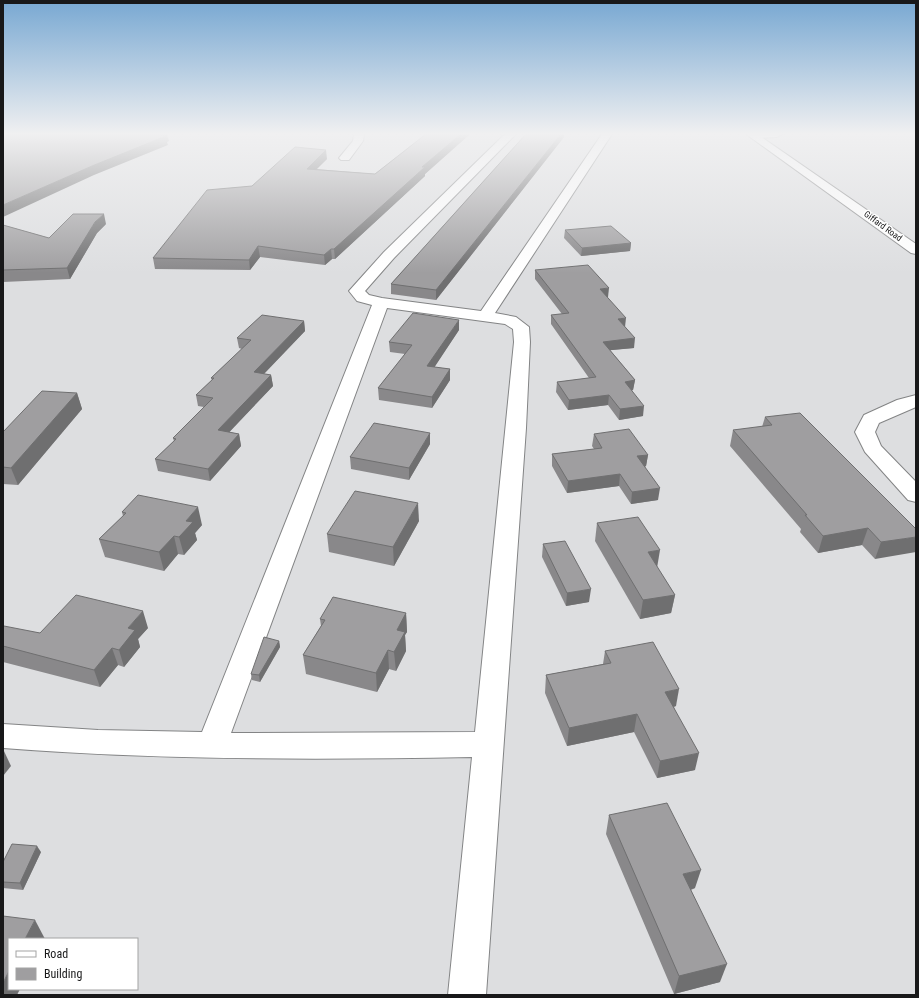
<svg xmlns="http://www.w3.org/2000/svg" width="919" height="998" viewBox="0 0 919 998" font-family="'Roboto Condensed',sans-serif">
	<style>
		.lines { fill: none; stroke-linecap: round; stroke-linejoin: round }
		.street-casing { stroke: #838485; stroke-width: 2 }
		.primary-casing { stroke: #838485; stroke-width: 2 }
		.street { fill: #fff; fill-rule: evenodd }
		.primary { fill: #fff; fill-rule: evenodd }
		.wall { fill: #89888a }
		.shaded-wall { fill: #6f6f70 }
		.building { fill: #9f9ea0; stroke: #6f6f70 }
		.labels { text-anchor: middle; stroke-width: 3; stroke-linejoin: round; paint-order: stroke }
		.far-street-label { font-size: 9px; fill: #181819; stroke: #fff }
	</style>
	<rect width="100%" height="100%" fill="#dddee0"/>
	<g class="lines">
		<defs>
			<g id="street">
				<polygon points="354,134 364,134 363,141 349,160 341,160 339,158 353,141"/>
				<path d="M505 134H516L394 258 365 291 369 295 382 298 481 311 602 134H612L495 313 516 317 529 327 530 342 526 428 486 995H448L472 757C316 760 159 760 3 748V724L98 730 202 732 372 305 357 301 349 291 384 252ZM387 308 505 324 513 329 514 342 475 732 231 733Z"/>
				<polygon points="750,134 782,134 777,137 754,138 750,137"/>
				<polygon points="916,395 916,407 879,423 875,432 881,446 916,482 916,502 908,500 865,452 855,432 864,415 897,400"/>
			</g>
			<polygon id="primary" points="746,134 757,134 916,244 916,254 911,253"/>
		</defs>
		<use href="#street" class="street-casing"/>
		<use href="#primary" class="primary-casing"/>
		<use href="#street" class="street"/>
		<use href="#primary" class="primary"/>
	</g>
	<g class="wall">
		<polygon points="426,134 470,134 425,174 425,176 335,259 332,259 325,265 260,257 250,270 155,269 153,258 252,186 327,159 316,169 375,174"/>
		<polygon points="526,134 564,134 564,137 436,300 391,294 391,284"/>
		<polygon points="106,224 97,233 70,279 3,282 3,225 49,238"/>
		<polygon points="565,230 631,243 630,251 581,256 564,238"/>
		<polygon points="535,270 608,297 607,297 625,327 634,348 610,350 635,380 633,390 632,390 643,416 619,420 608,405 568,410 556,392 557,382 589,378 551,324 551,315 562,314 535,279"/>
		<polygon points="304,321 305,331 264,374 271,375 273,386 229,432 239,434 241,446 210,481 158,471 155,459 174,441 173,438 204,407 198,406 196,395 212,380 211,378 242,349 239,348 237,338"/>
		<polygon points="459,330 434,367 450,369 450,380 432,408 379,400 378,388 405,354 390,352 389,342"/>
		<polygon points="77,393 82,409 18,485 3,484 3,432"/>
		<polygon points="765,417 916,529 875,559 862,545 818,553 800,532 801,529 730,446 733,430 762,427"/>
		<polygon points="594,434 648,455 646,466 645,467 658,500 631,504 619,486 567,493 552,466 552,454 594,449 592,446"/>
		<polygon points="430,444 409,480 351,469 350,457"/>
		<polygon points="122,512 202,525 195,533 197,540 184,555 178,554 164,571 105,557 99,539 123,516"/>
		<polygon points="419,521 394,566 329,552 327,534"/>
		<polygon points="597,523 657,567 675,595 671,613 640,619 595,541"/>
		<polygon points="543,544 589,602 566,606 542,557"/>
		<polygon points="406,613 407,632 405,635 406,651 396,671 389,669 377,692 306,674 303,655 321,626 320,619"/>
		<polygon points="3,627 40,633 148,628 138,639 140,647 124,667 118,665 100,687 3,662"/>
		<polygon points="279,641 280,647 260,682 252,680 251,674"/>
		<polygon points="605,651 676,706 674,707 695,770 657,778 634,732 567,746 545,693 546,675 603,664"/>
		<polygon points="609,815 695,888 691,890 720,982 674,994 606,834"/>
		<polygon points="41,852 23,890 3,888 3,862"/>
	</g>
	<g class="shaded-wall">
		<polygon points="164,134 167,134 169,141 167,142 168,145 94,175 3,217 3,205"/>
		<polygon points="461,134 470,134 425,174 425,176 335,259 334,249 422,167"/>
		<polygon points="561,134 564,134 564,137 436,300 436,290"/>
		<polygon points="326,150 327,159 308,178 307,169"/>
		<polygon points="104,214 106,224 97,233 70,279 67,268 95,222"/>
		<polygon points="631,243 630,251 581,256 582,248"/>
		<polygon points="258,246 260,257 250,270 249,260"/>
		<polygon points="331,249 332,259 325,265 324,255"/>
		<polygon points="609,288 608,297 599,298 600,289"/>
		<polygon points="626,318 625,327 618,319"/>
		<polygon points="459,320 459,330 428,377 427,366"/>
		<polygon points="304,321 305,331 255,383 254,372"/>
		<polygon points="635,338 634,348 602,351 603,342"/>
		<polygon points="450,369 450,380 432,408 432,397"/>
		<polygon points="271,375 273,386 220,442 218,430"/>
		<polygon points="635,380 633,390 624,391 625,382"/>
		<polygon points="77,393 82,409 18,485 11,468"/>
		<polygon points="609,395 608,405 568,410 569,400"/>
		<polygon points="644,406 643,416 619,420 620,409"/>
		<polygon points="430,433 430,444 409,480 409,468"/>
		<polygon points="239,434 241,446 210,481 208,469"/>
		<polygon points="648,455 646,466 635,468 637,456"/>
		<polygon points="620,474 619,486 567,493 568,481"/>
		<polygon points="660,488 658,500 631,504 632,492"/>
		<polygon points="418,503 419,521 394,566 393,547"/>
		<polygon points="198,507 202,525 195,533 197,540 184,555 179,537 186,521"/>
		<polygon points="868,528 862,545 818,553 823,536"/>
		<polygon points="174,536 178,554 164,571 159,552"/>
		<polygon points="916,537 916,552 875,559 881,542"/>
		<polygon points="660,550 657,568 648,552"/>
		<polygon points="591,589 589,602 566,606 567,593"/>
		<polygon points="675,595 671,613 640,619 643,600"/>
		<polygon points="143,611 148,628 138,639 140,647 124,667 119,650 128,628"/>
		<polygon points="406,613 407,632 405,635 406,651 396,671 394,652 397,630"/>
		<polygon points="279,641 280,647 260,682 259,675"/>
		<polygon points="112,648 118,665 100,687 94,670"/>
		<polygon points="388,650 389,669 377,692 376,673"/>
		<polygon points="679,689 676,706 662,709 665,692"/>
		<polygon points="637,714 634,732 567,746 569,728"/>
		<polygon points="3,749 11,766 3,776"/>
		<polygon points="699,753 695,770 657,778 660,761"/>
		<polygon points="37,846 41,852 23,890 20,883"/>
		<polygon points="701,870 695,888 678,893 683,874"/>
		<polygon points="35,920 45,939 25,939"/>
		<polygon points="727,964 720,982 674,994 679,976"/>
		<polygon points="9,971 9,989 20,989 17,995 3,995 3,983"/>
	</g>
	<g class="building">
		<polygon points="3,134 164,134 160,135 166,136 92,166 3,205"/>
		<polygon points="426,134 461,134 422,167 425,167 334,249 331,249 324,255 258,246 249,260 153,258 207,190 252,186 295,147 326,150 307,169 375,174"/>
		<polygon points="526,134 561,134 436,290 391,284"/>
		<polygon points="73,214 104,214 95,222 67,268 3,270 3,225 49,238"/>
		<polygon points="611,226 631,243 582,248 565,230"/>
		<polygon points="588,265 609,288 600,289 626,318 618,319 635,338 603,342 635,380 625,382 644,406 620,409 609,395 569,400 557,382 596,377 551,315 569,313 535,270"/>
		<polygon points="413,313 459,320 427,366 450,369 432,397 378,388 412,345 389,342"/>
		<polygon points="262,315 304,321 254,372 271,375 218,430 239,434 208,469 155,459 176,439 173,438 213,398 196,395 214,378 211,378 251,340 237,338"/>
		<polygon points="42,391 77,393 11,468 3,467 3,432"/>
		<polygon points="800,413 916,529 916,537 881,542 868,528 823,536 805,515 807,515 733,430 772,425 765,417"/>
		<polygon points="374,423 430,433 409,468 350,457"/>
		<polygon points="629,429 648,455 637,456 660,488 632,492 620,474 568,481 552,454 602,448 594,434"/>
		<polygon points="355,491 418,503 393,547 327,534"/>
		<polygon points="138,495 198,507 186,521 193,522 179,537 174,536 159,552 99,539 126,513 122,512"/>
		<polygon points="638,517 660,550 648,552 675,595 643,600 597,523"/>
		<polygon points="565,541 591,589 567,593 543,544"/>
		<polygon points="76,595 143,611 128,628 135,630 119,650 112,648 94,670 3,646 3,627 4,626 40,633"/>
		<polygon points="333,597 406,613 397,630 405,632 394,652 388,650 376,673 303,655 325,620 320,619"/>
		<polygon points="264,637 279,641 259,675 251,674"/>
		<polygon points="653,642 679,689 665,692 699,753 660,761 637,714 569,728 546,675 611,663 605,651"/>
		<polygon points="667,803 701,870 683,874 727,964 679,976 609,815"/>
		<polygon points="12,844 37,846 20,883 3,882 3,862"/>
		<polygon points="3,916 35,920 25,939 9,939 9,971 3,983"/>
	</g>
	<linearGradient id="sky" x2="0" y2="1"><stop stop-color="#78a8d2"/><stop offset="0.49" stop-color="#f0f0f1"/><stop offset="1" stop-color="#f0f0f1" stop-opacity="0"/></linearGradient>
	<rect width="919" height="273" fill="url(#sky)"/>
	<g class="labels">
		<g class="far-street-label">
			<text transform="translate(883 226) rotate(36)" y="3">Giffard Road</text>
		</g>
	</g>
	<rect width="919" height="998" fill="none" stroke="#181819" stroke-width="8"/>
	<rect x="8" y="938" width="130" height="52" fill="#ffffff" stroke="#a3a3a3"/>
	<rect x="16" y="951" width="20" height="6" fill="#ffffff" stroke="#a3a3a3"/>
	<text x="44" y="958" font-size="12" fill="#181819">Road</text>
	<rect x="16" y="968" width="20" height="12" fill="#9f9ea0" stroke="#a3a3a3"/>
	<text x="44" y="978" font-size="12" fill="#181819">Building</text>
</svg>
